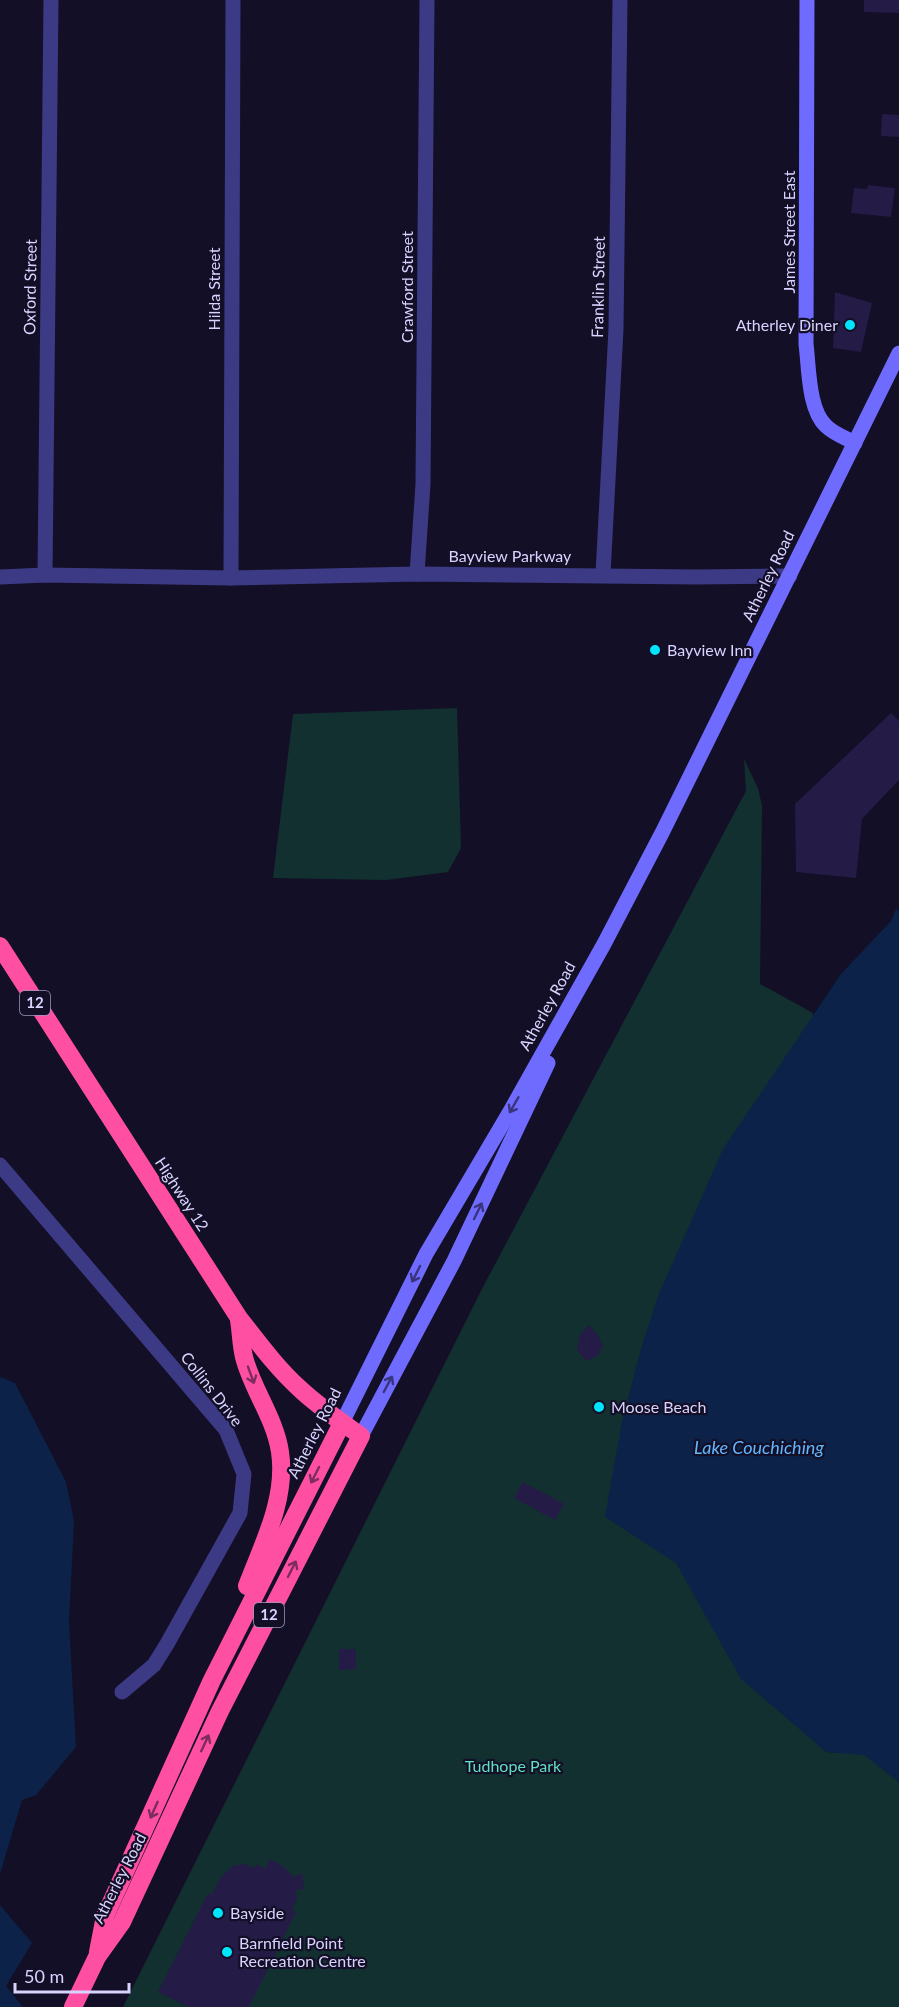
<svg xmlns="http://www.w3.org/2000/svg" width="899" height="2007" viewBox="0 0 899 2007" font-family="Lato,sans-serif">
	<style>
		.green { fill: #12302f }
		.water { fill: #0c2248 }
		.building { fill: #241b47 }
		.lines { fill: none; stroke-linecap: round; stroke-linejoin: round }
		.street { stroke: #3d3a85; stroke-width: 15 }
		.secondary { stroke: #6f6bff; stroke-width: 15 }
		.highway { stroke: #ff4fa3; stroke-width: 18 }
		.oneway { stroke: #38347d }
		.oneway2 { stroke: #7d2c5e }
		.poi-dot { fill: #00e5ff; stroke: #130f26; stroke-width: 2 }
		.labels { text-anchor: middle; stroke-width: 4.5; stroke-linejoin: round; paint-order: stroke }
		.shield { fill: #130f26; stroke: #9e99be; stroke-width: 1.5 }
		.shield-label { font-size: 15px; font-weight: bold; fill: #d9d4ff }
		.street-label { font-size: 16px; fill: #d9d4ff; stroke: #130f26 }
		.poi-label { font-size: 16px; fill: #d9d4ff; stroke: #130f26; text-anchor: start }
		.park-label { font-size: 16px; fill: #5fe0c0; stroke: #130f26 }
		.water-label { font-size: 18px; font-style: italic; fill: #62b6ff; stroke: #130f26 }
	</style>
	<rect width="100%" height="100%" fill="#130f26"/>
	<g class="green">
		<polygon points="457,708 461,848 448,872 386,880 273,878 293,714"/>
		<polygon points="744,759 758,788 762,806 760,984 813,1013 779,1369 826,1752 864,1754 899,1782 899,2007 123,2007 484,1285 746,791"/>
	</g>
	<g class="water">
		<polygon points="896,909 899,911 899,1782 864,1755 826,1752 741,1679 676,1563 605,1517 622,1421 641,1349 658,1296 723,1149 841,974 891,921"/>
		<polygon points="0,1377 15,1383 66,1482 74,1521 69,1622 76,1747 36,1795 22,1800 0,1874"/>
		<polygon points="0,1905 32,1943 6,1986 23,2007 0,2007"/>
	</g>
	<g class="building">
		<polygon points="864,0 899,0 899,13 864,12"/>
		<polygon points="882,114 899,115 899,137 881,136"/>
		<polygon points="868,185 895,188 891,217 851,213 854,188 867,189"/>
		<polygon points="835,292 872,303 861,352 833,348"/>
		<polygon points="891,713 899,721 899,780 862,819 856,878 796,872 795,804"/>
		<polygon points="589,1325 597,1334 603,1345 599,1355 586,1361 577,1350 580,1335"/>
		<polygon points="523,1482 564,1504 555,1520 514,1498"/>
		<polygon points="339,1649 356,1649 356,1669 339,1670"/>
		<polygon points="270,1859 284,1867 294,1877 302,1873 304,1889 296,1890 297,1899 292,1910 296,1912 249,2007 189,2007 158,1992 208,1893 211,1895 221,1877 233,1866 244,1864 255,1868 257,1864 265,1869"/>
	</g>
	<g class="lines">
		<g class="street">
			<polyline points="417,574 423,484 427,0"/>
			<polyline points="603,574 616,329 620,0"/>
			<polyline points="45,575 51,0"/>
			<polyline points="0,577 45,575 231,578 417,574 696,577 790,576"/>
			<polyline points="231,578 233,0"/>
			<polyline points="0,1165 226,1430 244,1474 240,1513 167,1644 154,1665 122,1692"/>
		</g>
		<g class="secondary">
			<path d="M807 0 806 344C809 367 808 409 826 426 834 434 846 438 855 443"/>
			<polyline points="342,1423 426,1254 512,1108 604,944 663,831 899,353"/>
			<polyline points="361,1436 454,1261 548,1063"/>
		</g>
		<g class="highway">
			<path d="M0 946 239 1318C258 1342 276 1367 299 1388 318 1406 340 1421 361 1436L220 1711 122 1922 97 1957 73 2007"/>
			<path d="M239 1320C241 1332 241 1345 244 1357 252 1389 275 1418 280 1452 287 1498 263 1544 247 1586"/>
			<polyline points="98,1952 105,1916 212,1680 342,1423"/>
		</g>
	</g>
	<defs><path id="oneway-shaft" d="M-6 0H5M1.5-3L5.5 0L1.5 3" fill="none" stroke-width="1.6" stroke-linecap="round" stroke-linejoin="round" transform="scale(1.5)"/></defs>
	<g class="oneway">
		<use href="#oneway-shaft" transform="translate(514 1105) rotate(120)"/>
		<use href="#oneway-shaft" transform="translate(478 1211) rotate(-64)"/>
		<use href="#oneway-shaft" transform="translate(416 1274) rotate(117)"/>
		<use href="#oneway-shaft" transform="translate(388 1384) rotate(-62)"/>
	</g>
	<g class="oneway2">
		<use href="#oneway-shaft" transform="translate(251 1375) rotate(70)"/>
		<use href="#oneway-shaft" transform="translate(315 1475) rotate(117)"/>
		<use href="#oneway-shaft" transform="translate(292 1569) rotate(-63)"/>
		<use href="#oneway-shaft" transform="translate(205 1743) rotate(-65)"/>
		<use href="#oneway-shaft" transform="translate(154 1810) rotate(114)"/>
	</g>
	<g class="poi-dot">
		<circle cx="850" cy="325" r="6"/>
		<circle cx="655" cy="650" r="6"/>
		<circle cx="599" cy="1407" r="6"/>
		<circle cx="218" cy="1913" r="6"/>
		<circle cx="227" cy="1952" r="6"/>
	</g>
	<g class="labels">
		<g class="shield">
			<rect x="20" y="991" width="30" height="24" rx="4.5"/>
			<rect x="254" y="1603" width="30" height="24" rx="4.5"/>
		</g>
		<g class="shield-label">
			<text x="35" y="1008">12</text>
			<text x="269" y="1620">12</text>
		</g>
		<g class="street-label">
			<text transform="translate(789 232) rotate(-90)" y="6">James Street East</text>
			<text transform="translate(30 287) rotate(-89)" y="6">Oxford Street</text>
			<text transform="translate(407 287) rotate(-90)" y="6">Crawford Street</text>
			<text transform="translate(598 287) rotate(-89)" y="6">Franklin Street</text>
			<text transform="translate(214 289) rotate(-90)" y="6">Hilda Street</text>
			<text x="510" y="562">Bayview Parkway</text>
			<text transform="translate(768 576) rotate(-64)" y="6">Atherley Road</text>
			<text transform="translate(547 1006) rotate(-61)" y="6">Atherley Road</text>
			<text transform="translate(182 1194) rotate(57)" y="6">Highway 12</text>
			<text transform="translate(212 1389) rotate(52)" y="6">Collins Drive</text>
			<text transform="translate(314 1433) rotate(-63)" y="6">Atherley Road</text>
			<text transform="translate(119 1878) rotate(-63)" y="6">Atherley Road</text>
		</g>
		<g class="poi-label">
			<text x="838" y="331" text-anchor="end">Atherley Diner</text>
			<text x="667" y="656">Bayview Inn</text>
			<text x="611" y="1413">Moose Beach</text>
			<text x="230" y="1919">Bayside</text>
			<text x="239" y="1949">Barnfield Point<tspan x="239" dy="18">Recreation Centre</tspan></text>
		</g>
		<g class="park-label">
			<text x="513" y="1772">Tudhope Park</text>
		</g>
		<g class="water-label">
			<text x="759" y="1454">Lake Couchiching</text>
		</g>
	</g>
	<path d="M15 1983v9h114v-9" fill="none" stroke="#d9d4ff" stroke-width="3"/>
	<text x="24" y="1983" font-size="18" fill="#d9d4ff" stroke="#130f26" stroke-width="4.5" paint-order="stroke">50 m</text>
</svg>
